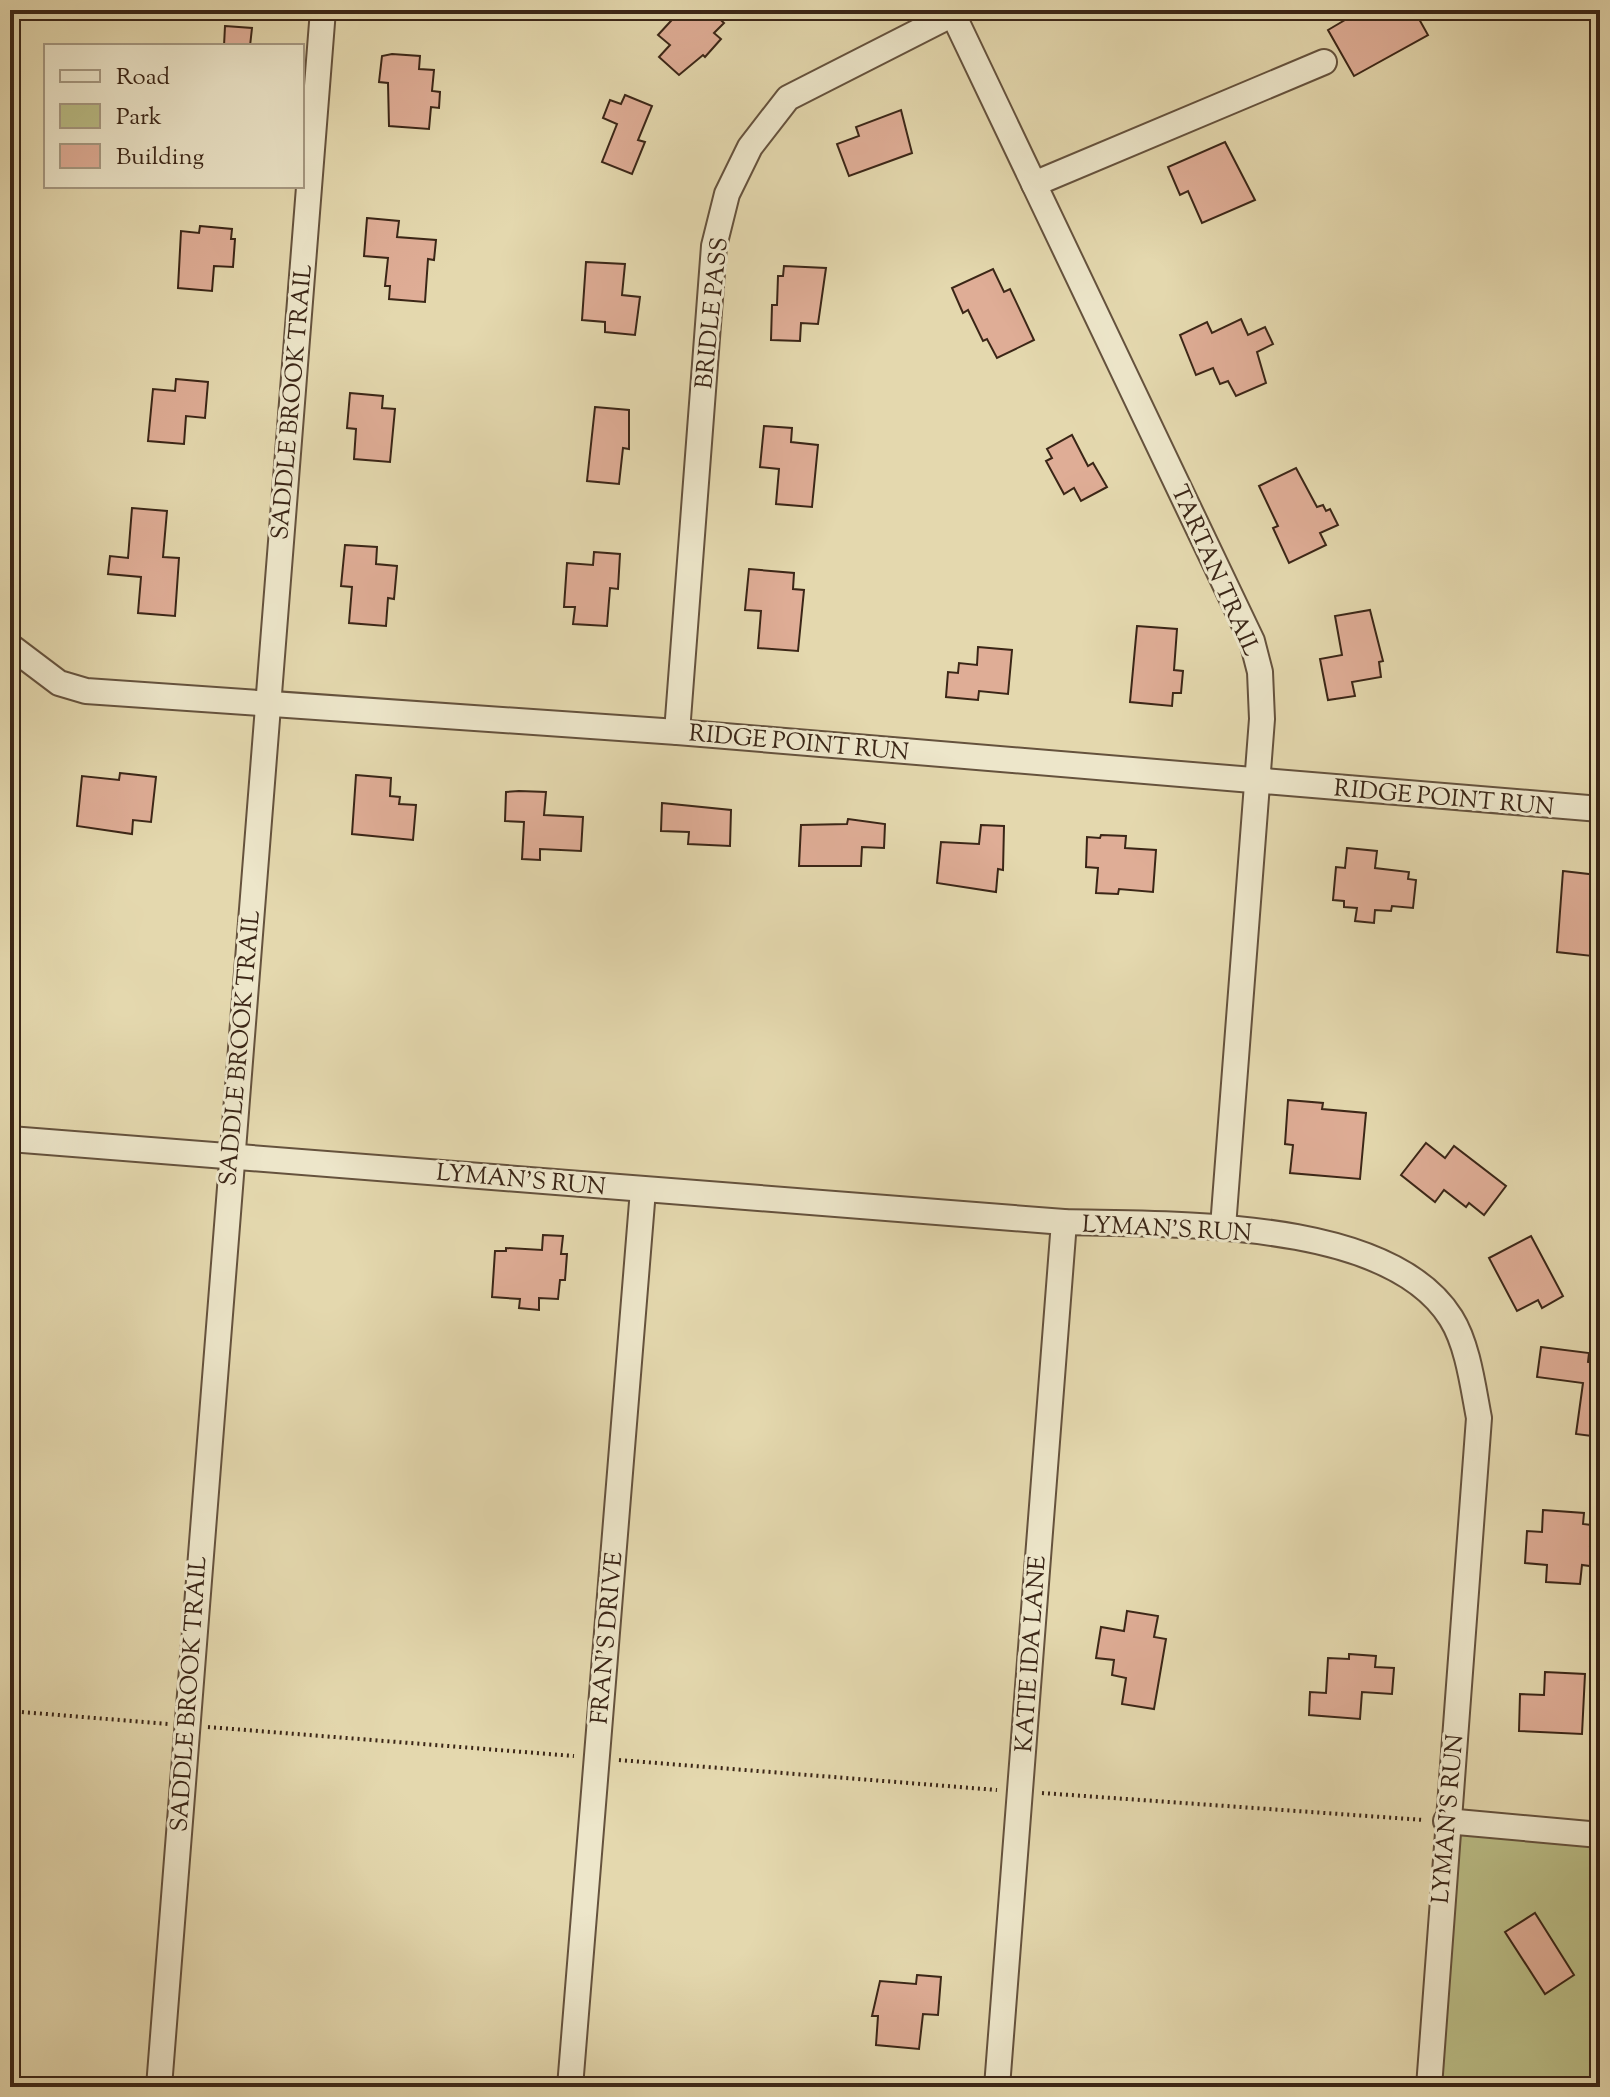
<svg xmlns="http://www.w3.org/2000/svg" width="1610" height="2097" viewBox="0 0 1610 2097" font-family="'Sorts Mill Goudy',serif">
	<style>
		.green { fill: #babd86; stroke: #7a724e; stroke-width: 2 }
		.building { fill: #dfad96; stroke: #3b2617; stroke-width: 2 }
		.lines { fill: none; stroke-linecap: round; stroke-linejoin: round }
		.minor-casing { stroke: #65523d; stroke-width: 28 }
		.path { stroke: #3b2617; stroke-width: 4; stroke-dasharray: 2 4; stroke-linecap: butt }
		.minor { stroke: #ede6ca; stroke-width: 24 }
		.labels { text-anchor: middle; stroke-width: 6; stroke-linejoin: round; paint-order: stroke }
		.street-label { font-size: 24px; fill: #3b2617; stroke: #ede6ca }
	</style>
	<rect width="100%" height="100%" fill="#e4d8ae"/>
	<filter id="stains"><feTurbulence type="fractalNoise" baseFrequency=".0025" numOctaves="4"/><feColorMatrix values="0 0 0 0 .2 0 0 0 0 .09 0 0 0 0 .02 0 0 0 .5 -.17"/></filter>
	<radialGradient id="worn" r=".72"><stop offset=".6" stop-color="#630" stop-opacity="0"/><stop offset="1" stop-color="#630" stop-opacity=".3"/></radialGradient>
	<polygon class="green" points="1446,1821 1600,1835 1600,2087 1429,2087"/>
	<g class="building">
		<polygon points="681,10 710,10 724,23 714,33 721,39 705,57 703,55 679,75 659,57 670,45 658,35"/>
		<polygon points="1362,10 1367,10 1372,19 1387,10 1414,10 1428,35 1354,76 1328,30"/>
		<polygon points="225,26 252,28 250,46 224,46"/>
		<polygon points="392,54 420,56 419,69 434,70 432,91 440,92 439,108 431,107 429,129 389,126 388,83 379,82 382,56"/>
		<polygon points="625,95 652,106 638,140 645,142 632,174 602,162 617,124 603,118 610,100 621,104"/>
		<polygon points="901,110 912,153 849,176 837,144 859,136 856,127"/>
		<polygon points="1225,142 1255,200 1202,223 1188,191 1180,195 1168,167"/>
		<polygon points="367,218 399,221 397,237 436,240 434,260 428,259 425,302 389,299 390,286 385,286 388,258 364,256"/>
		<polygon points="200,226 232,229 231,239 235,239 233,267 214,266 212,291 178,288 181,231 199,233"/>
		<polygon points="586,262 625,264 622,295 640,297 635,335 605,332 605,322 582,320"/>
		<polygon points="784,266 826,268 818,324 801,323 800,341 771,340 772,305 777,305 778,276 783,276"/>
		<polygon points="993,269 1004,292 1010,289 1034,340 997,358 987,339 983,341 968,310 963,313 952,288"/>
		<polygon points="1241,319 1248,335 1265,327 1273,344 1257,352 1266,383 1236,396 1228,381 1220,384 1213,368 1196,375 1180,335 1207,322 1212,333"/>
		<polygon points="176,379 208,382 205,418 186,416 184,444 148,441 153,389 175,391"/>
		<polygon points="350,393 383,396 382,408 395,409 390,462 354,459 356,429 347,428"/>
		<polygon points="595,407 629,410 629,449 623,448 619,484 587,481"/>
		<polygon points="764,426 792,428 791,442 818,445 812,507 776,504 779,469 760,467"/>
		<polygon points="1072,435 1088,466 1093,463 1107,487 1081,501 1074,488 1064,494 1046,461 1052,458 1047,449"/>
		<polygon points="1296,468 1317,507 1323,505 1326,511 1330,509 1338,525 1320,533 1326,545 1289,563 1273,528 1278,526 1259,486"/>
		<polygon points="132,508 167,511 163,557 179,558 175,616 138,613 141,577 108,574 110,556 128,558"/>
		<polygon points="345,545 377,547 376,564 397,566 394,599 388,598 386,626 349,623 352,587 341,586"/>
		<polygon points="594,552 620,554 618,589 610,588 607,626 573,624 575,607 564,607 567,563 593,565"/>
		<polygon points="749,569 794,573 793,589 804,590 798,651 758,648 761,611 745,610"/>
		<polygon points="1370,610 1383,661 1379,662 1381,677 1352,682 1355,696 1328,700 1320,659 1342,655 1335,616"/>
		<polygon points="1137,626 1177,629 1174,670 1183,671 1181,693 1173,693 1172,706 1130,702"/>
		<polygon points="978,647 1012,650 1008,694 979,691 978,700 946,697 948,672 958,673 959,663 977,665"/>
		<polygon points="120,773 156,777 151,822 133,820 132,834 77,826 82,776 119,780"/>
		<polygon points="356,775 391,778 390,796 400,797 399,804 416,805 413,840 352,834"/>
		<polygon points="519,791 546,792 544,815 583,817 581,851 540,849 540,860 522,859 524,822 505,821 506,792"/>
		<polygon points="662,803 731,810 730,846 688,844 689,832 661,831"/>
		<polygon points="848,819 885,824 884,848 862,847 861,866 799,866 801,825 847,824"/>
		<polygon points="981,825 1004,826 1003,870 998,869 996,892 937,883 941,842 979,844"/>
		<polygon points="1101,835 1126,836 1125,848 1156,850 1153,892 1119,889 1118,894 1096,893 1098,868 1086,867 1087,837 1100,838"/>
		<polygon points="1347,848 1377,851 1375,868 1409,872 1408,879 1416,880 1413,908 1392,906 1391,911 1375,910 1374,923 1355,921 1357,908 1344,907 1344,901 1333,900 1336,867 1345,868"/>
		<polygon points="1563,871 1597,875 1600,935 1594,934 1592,956 1557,952"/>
		<polygon points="1288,1100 1323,1103 1322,1109 1366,1113 1360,1179 1290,1173 1293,1145 1285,1144"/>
		<polygon points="1426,1143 1445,1158 1454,1146 1506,1186 1484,1215 1469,1203 1466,1207 1444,1190 1435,1202 1401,1175"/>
		<polygon points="543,1235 563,1236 561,1254 567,1254 565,1280 560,1280 558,1299 539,1298 539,1310 519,1308 520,1299 492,1297 495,1251 506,1251 506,1248 542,1250"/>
		<polygon points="1531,1236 1563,1296 1542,1308 1538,1300 1517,1311 1489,1258"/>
		<polygon points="1541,1347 1589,1353 1588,1362 1600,1364 1600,1437 1576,1434 1583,1383 1537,1377"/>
		<polygon points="1543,1510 1584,1513 1583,1524 1591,1525 1590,1546 1599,1546 1597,1567 1582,1565 1580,1584 1546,1582 1547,1565 1525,1563 1527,1531 1542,1532"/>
		<polygon points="1127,1611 1158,1616 1154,1637 1166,1639 1154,1709 1122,1704 1126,1678 1112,1675 1114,1660 1096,1658 1101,1627 1124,1631"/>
		<polygon points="1349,1654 1376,1656 1375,1667 1394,1668 1392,1694 1362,1692 1360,1719 1309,1715 1310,1692 1326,1693 1328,1658 1349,1659"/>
		<polygon points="1545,1672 1585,1674 1582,1734 1519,1731 1520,1694 1544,1695"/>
		<polygon points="1535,1913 1574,1975 1545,1994 1505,1932"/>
		<polygon points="917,1975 941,1977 938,2015 923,2014 919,2049 876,2045 878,2016 872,2016 880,1981 916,1984"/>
	</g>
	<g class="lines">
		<defs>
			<g id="minor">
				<polyline points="951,10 1252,641 1260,672 1262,719 1223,1227"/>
				<polyline points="1034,184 1324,62"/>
				<polyline points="10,646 59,683 86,691 677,732 1600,809"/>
				<polyline points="677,732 714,246 727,194 750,147 788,98 953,14"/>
				<path d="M10 1139 1064 1222C1170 1225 1388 1217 1451 1318 1468 1345 1473 1387 1479 1418L1429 2087"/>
				<polyline points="1446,1821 1600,1835"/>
				<polyline points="159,2087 323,10"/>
				<polyline points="570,2087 643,1190"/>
				<polyline points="997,2087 1064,1222"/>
			</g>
		</defs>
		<use href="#minor" class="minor-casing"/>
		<g class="path">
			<polyline points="10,1711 168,1724"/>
			<polyline points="208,1727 574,1756"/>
			<polyline points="619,1760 997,1790"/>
			<polyline points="1042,1793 1424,1820"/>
		</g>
		<use href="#minor" class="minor"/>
	</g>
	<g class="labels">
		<g class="street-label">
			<text transform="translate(711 313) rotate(-84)" y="8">BRIDLE PASS</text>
			<text transform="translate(291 402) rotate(-85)" y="8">SADDLE BROOK TRAIL</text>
			<text transform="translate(1216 570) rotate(66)" y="8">TARTAN TRAIL</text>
			<text transform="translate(799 742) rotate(5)" y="8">RIDGE POINT RUN</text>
			<text transform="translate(1444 797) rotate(5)" y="8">RIDGE POINT RUN</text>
			<text transform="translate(239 1048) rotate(-85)" y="8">SADDLE BROOK TRAIL</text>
			<text transform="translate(521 1179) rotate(5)" y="8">LYMAN'S RUN</text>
			<text transform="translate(1167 1228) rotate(3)" y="8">LYMAN'S RUN</text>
			<text transform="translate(606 1638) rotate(-85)" y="8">FRAN'S DRIVE</text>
			<text transform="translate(1030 1654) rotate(-86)" y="8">KATIE IDA LANE</text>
			<text transform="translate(188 1694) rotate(-86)" y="8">SADDLE BROOK TRAIL</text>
			<text transform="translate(1447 1819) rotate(-85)" y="8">LYMAN'S RUN</text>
		</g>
	</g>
	<rect width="1610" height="2097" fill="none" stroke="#e4d8ae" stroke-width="40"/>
	<rect x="12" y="12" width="1586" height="2073" fill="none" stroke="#3b2617" stroke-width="4"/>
	<rect x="20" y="20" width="1570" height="2057" fill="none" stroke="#3b2617" stroke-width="2"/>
	<rect x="44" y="44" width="260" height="144" fill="#ede6ca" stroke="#a69982" stroke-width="2"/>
	<rect x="60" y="70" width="40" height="12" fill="#ede6ca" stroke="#a69982" stroke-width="2"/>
	<text x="116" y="84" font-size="24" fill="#3b2617">Road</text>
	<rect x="60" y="104" width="40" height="24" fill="#babd86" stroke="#a69982" stroke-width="2"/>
	<text x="116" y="124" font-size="24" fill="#3b2617">Park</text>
	<rect x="60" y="144" width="40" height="24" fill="#dfad96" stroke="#a69982" stroke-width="2"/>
	<text x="116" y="164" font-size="24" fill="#3b2617">Building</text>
	<rect width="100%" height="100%" filter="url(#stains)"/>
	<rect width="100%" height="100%" fill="url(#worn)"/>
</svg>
